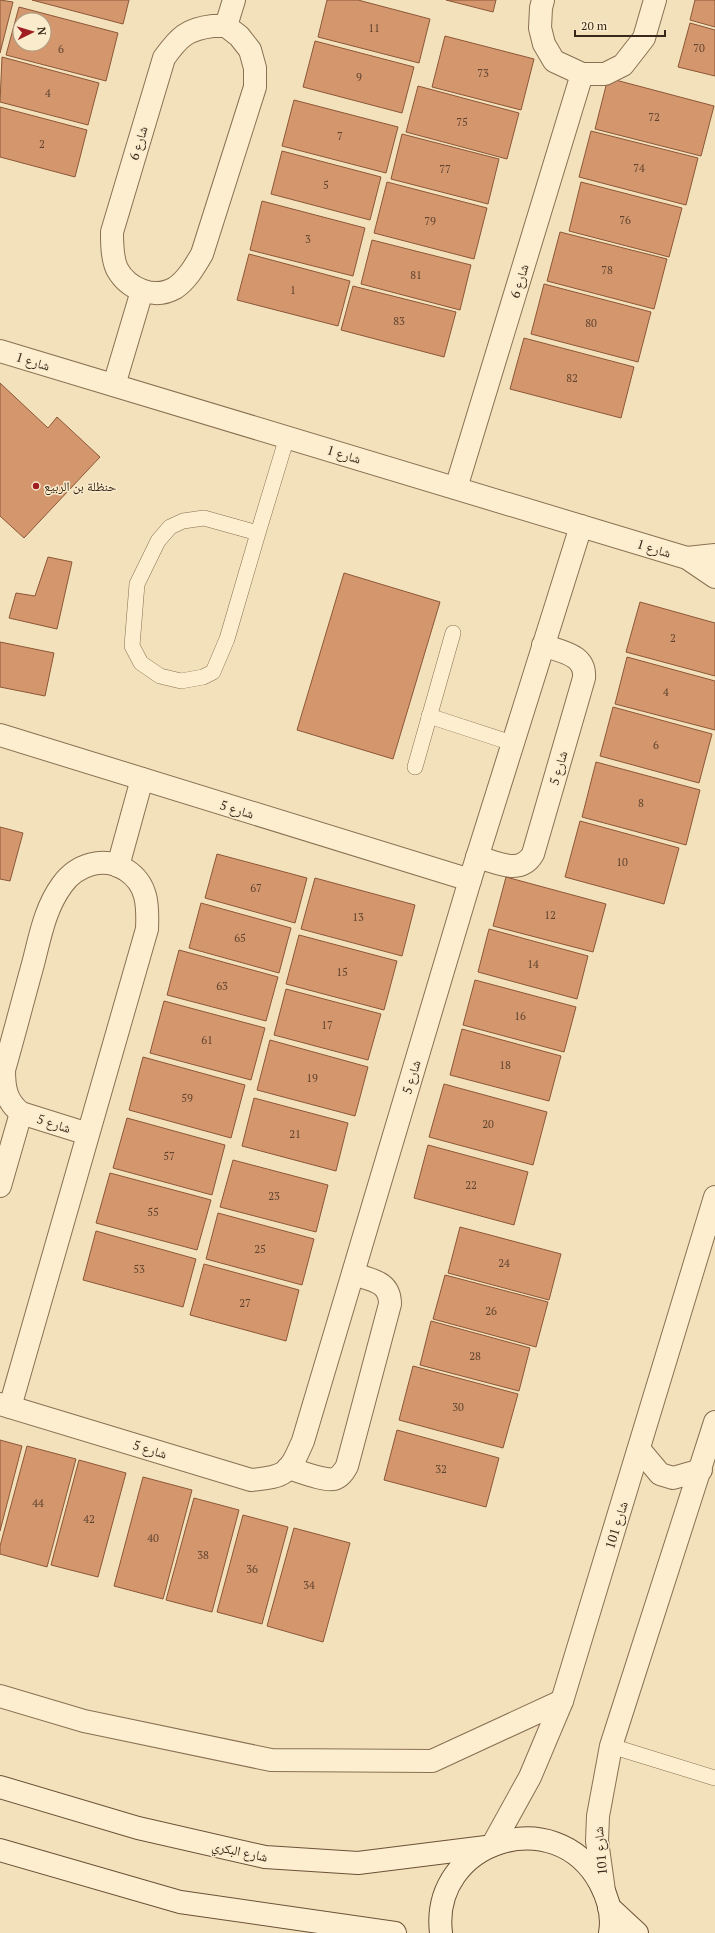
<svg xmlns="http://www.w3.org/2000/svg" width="715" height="1933" viewBox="0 0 715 1933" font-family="'PT Serif','Noto Naskh Arabic',serif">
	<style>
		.building { fill: #d4966d; stroke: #8c5737; fill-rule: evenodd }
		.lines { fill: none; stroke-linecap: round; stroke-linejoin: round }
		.service-casing { stroke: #8a7053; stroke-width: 16 }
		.minor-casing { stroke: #8a7053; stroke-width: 24 }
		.tertiary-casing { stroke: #8a7053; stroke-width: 24 }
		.secondary-casing { stroke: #6c5137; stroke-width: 24 }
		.service { stroke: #fceecf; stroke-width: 15 }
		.minor { stroke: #fceecf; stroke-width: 22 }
		.tertiary { stroke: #fceecf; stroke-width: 22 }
		.secondary { stroke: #fceecf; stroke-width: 22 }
		.poi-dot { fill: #9f1e21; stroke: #f9ebcb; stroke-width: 1.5 }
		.labels { text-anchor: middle; stroke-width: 3; stroke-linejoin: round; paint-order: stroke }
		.number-label { font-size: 11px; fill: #5f442f }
		.street-label { font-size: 13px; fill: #38281a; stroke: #f9ebcb }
		.poi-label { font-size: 13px; fill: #38281a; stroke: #f9ebcb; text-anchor: start }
	</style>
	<rect width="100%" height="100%" fill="#f2e1bb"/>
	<g class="building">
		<polygon points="0,0 13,2 0,53"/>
		<polygon points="32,0 129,0 123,24"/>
		<polygon points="327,0 358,0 430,19 419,63 318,37"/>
		<polygon points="446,0 496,0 493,12"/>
		<polygon points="695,0 715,0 715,27 690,20"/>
		<path d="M19 7 118 33 106 81 6 55ZM20 20H44V44H20Z"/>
		<polygon points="690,23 715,30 715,76 678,67"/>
		<polygon points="445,36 534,59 521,110 432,87"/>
		<polygon points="315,41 414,67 402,113 303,87"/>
		<polygon points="2,57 99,83 88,125 0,102"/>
		<polygon points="608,78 714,106 701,156 595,129"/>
		<polygon points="418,86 519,113 507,159 406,132"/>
		<polygon points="294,100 398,127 386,173 282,146"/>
		<polygon points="0,107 87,130 75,177 0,157"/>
		<polygon points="591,131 698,158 686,205 579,177"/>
		<polygon points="402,134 499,159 488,204 391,179"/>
		<polygon points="282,151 381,177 370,220 271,194"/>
		<polygon points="387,182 487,208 474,259 374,233"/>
		<polygon points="581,182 682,208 669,257 569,231"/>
		<polygon points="262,201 365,228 353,276 250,250"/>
		<polygon points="560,232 667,259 654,309 547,281"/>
		<polygon points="372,240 471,265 460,310 361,284"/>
		<polygon points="249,254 350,281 338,326 237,300"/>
		<polygon points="544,284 651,312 638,362 531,334"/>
		<polygon points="353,286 456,312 444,357 341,330"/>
		<polygon points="524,338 634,367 621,418 510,389"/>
		<polygon points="0,383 48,428 57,417 100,457 24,538 0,516"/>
		<polygon points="48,557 72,562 57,629 9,618 16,593 35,596"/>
		<polygon points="344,573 440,602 393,759 297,730"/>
		<polygon points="640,602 715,623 715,676 626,652"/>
		<polygon points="0,642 54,653 45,696 0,687"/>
		<polygon points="627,657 715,681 715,730 615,704"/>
		<polygon points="613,707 712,734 699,783 600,756"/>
		<polygon points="596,762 700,790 686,845 582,817"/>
		<polygon points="580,821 679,848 664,904 565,877"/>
		<polygon points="0,827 23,833 10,881 0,879"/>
		<polygon points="217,854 307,878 295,923 205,898"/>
		<polygon points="506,877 606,904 593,952 493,926"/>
		<polygon points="315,878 415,905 402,956 301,929"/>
		<polygon points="201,903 291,928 279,973 189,948"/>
		<polygon points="489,929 588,956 577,999 478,972"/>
		<polygon points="299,935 397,961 384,1010 286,984"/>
		<polygon points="179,950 278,977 266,1021 167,995"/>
		<polygon points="475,980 576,1007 564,1052 463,1025"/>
		<polygon points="286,989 381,1014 368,1060 274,1035"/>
		<polygon points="164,1001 265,1028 251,1080 150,1053"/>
		<polygon points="462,1029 561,1056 549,1101 450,1075"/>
		<polygon points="270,1040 368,1067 355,1116 257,1090"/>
		<polygon points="143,1057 245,1085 231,1138 129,1110"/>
		<polygon points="444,1084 547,1112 533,1165 429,1137"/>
		<polygon points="254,1098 348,1123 336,1171 242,1146"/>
		<polygon points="127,1118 225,1145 212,1195 113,1168"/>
		<polygon points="428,1145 528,1172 514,1225 414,1198"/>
		<polygon points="233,1160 328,1185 316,1232 220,1207"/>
		<polygon points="110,1173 211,1200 197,1250 96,1223"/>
		<polygon points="218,1213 314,1239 302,1285 206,1259"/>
		<polygon points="460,1227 561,1254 549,1300 448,1273"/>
		<polygon points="96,1231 196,1259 183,1307 83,1280"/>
		<polygon points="204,1264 299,1290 286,1341 190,1315"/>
		<polygon points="445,1275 548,1302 536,1347 433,1319"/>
		<polygon points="431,1321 530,1348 519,1391 420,1365"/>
		<polygon points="413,1366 518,1394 503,1448 399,1420"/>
		<polygon points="397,1430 499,1458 486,1507 384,1480"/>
		<polygon points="0,1440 22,1446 0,1531"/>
		<polygon points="27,1446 76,1459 47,1567 0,1554 0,1546"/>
		<polygon points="79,1460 126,1473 98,1577 51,1565"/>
		<polygon points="143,1477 192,1490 163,1599 114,1586"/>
		<polygon points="194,1498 239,1510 212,1612 166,1600"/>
		<polygon points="243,1515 288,1527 262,1624 217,1612"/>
		<polygon points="294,1528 350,1543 323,1642 267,1626"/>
	</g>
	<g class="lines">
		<defs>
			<g id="service">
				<polyline points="258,533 204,518 183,521 170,527 158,541 137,584 132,646 141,663 160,676 181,681 203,677 213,672 227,639 258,533 287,437"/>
				<polyline points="429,716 512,743"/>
				<polyline points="415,767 453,633"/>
				<polyline points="611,1746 715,1778"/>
			</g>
			<g id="minor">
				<polyline points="543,0 541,8 540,28 544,44 554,61 582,74 605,74 623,65 644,38 655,0"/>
				<path d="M213 26H226L239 36 250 50 255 68V87L202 254C195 266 187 280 175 288 154 300 128 289 117 269 112 258 112 243 112 232L164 58C179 37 187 29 213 26Z"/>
				<polyline points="226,26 234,0"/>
				<polyline points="0,351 687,558 715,577"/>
				<polyline points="114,385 142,291"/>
				<polyline points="456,488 582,74"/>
				<polyline points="687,558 715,555"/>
				<polyline points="0,735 470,880"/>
				<path d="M477 857C497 862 520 876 533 854L584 678C586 654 561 652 543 645"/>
				<polyline points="118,866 142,779"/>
				<polyline points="0,1186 21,1113"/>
				<path d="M0 1404 251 1480C287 1477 289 1473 303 1441L470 880 581 526"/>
				<path d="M10 1407 147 929C148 906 148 884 126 870 104 855 76 865 62 885 45 908 40 937 33 964 23 1000 14 1035 4 1070 4 1088 6 1101 21 1113L88 1134"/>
				<path d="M288 1468C299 1471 323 1481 334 1479 341 1477 344 1471 347 1466L390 1304C390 1281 371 1280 353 1274"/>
				<polyline points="0,1696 84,1721 271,1760 432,1761 562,1701"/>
			</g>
			<g id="tertiary">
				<polyline points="639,1449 660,1474 673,1478 701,1470"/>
				<polyline points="493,1844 530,1777 562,1701 715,1197"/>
				<polyline points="604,1891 597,1841 598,1816 611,1746 715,1422"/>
			</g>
			<g id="secondary">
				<polyline points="0,1787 138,1828 265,1857 358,1863 486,1847"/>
				<polyline points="0,1850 180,1902 395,1933"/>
				<polyline points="609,1907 637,1933"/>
				<path d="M441 1933C430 1841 556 1801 600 1883 608 1898 613 1916 610 1933"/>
			</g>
		</defs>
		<use href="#service" class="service-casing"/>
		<use href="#minor" class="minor-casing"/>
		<use href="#tertiary" class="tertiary-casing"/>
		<use href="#secondary" class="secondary-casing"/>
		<use href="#service" class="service"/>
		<use href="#minor" class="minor"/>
		<use href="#tertiary" class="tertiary"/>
		<use href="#secondary" class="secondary"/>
	</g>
	<circle class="poi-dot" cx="36" cy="486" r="4"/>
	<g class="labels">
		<g class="number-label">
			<text x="374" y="32">11</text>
			<text x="699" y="52">70</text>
			<text x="61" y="53">6</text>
			<text x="483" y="77">73</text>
			<text x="359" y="81">9</text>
			<text x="48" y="97">4</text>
			<text x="654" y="121">72</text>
			<text x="462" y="126">75</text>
			<text x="340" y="140">7</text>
			<text x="42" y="148">2</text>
			<text x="639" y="172">74</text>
			<text x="445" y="173">77</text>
			<text x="326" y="189">5</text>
			<text x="625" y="224">76</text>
			<text x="430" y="225">79</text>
			<text x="308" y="243">3</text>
			<text x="607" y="274">78</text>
			<text x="416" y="279">81</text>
			<text x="293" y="294">1</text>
			<text x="399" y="325">83</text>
			<text x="591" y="327">80</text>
			<text x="572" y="382">82</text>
			<text x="673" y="642">2</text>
			<text x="666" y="696">4</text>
			<text x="656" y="749">6</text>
			<text x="641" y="807">8</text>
			<text x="622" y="866">10</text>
			<text x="256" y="892">67</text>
			<text x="550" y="919">12</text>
			<text x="358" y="921">13</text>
			<text x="240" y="942">65</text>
			<text x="533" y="968">14</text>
			<text x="342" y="976">15</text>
			<text x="222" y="990">63</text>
			<text x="520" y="1020">16</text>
			<text x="327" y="1029">17</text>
			<text x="207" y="1044">61</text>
			<text x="505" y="1069">18</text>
			<text x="312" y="1082">19</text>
			<text x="187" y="1102">59</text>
			<text x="488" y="1128">20</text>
			<text x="295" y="1138">21</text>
			<text x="169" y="1160">57</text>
			<text x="471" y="1189">22</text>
			<text x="274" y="1200">23</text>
			<text x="153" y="1216">55</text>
			<text x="260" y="1253">25</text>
			<text x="504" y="1267">24</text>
			<text x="139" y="1273">53</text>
			<text x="245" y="1307">27</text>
			<text x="491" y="1315">26</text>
			<text x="475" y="1360">28</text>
			<text x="458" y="1411">30</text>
			<text x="441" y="1473">32</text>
			<text x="38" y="1507">44</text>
			<text x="89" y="1523">42</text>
			<text x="153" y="1542">40</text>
			<text x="203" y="1559">38</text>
			<text x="252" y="1573">36</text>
			<text x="309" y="1589">34</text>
		</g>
		<g class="street-label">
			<text transform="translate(138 143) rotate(-73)" y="5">شارع 6</text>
			<text transform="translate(519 281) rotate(-73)" y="5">شارع 6</text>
			<text transform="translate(33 361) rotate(17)" y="5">شارع 1</text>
			<text transform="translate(344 454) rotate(17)" y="5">شارع 1</text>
			<text transform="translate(654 548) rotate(17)" y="5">شارع 1</text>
			<text transform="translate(558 768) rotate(-74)" y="5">شارع 5</text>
			<text transform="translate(237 809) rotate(17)" y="5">شارع 5</text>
			<text transform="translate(411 1077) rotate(-73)" y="5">شارع 5</text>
			<text transform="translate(54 1123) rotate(18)" y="5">شارع 5</text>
			<text transform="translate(150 1449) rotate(17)" y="5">شارع 5</text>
			<text transform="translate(616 1525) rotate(-73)" y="5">شارع 101</text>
			<text transform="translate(240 1851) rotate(12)" y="5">شارع البكري</text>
			<text transform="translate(600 1851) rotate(-95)" y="5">شارع 101</text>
		</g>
		<g class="poi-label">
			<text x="44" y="491">حنظلة بن الربيع</text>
		</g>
	</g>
	<g transform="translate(32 32) rotate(85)"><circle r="19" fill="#f9ebcb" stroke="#ac9d84"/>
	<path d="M0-3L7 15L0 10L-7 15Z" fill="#9f1e21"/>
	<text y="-6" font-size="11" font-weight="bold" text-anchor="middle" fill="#38281a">N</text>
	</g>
	<path d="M575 30v6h90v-6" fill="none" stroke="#38281a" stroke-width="2"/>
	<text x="581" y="30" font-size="12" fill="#38281a" stroke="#f9ebcb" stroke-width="3" paint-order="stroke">20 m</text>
</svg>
